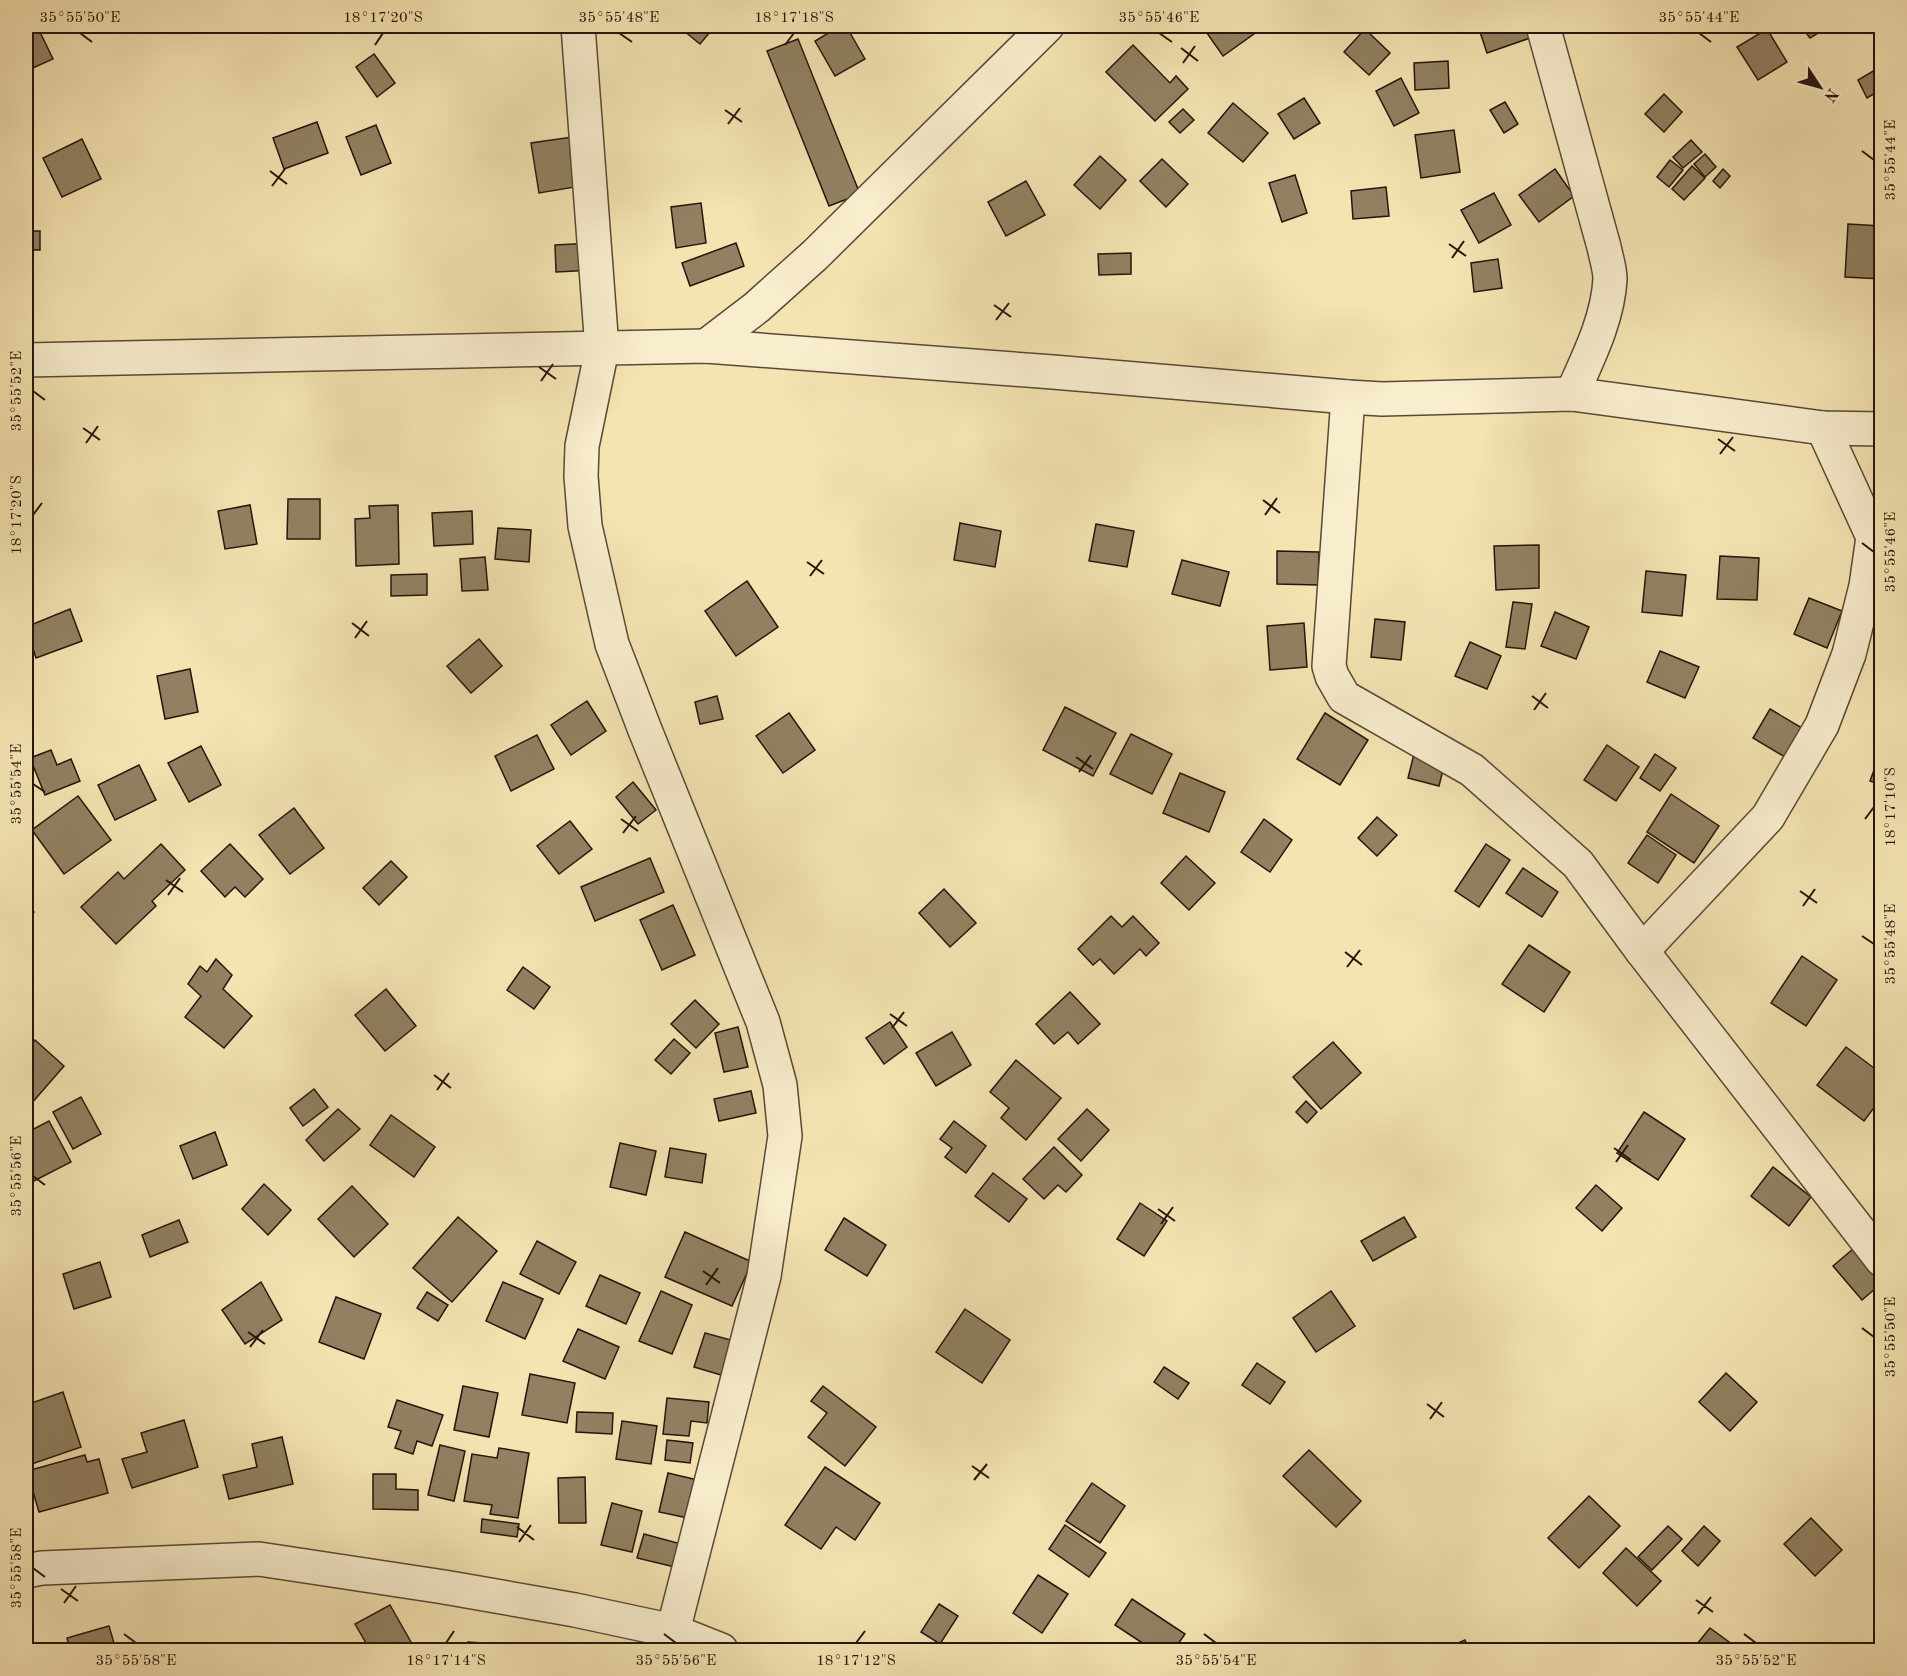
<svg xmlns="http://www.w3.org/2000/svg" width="1907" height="1676" viewBox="0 0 1907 1676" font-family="'Old Standard TT',serif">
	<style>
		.building { fill: #918162; stroke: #25150c; stroke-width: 1.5 }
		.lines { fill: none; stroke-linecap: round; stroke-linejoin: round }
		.street-casing { stroke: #594936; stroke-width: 36 }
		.street { stroke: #f8edcd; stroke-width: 33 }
		.ticks { fill: none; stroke: #25150c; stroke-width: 2 }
		.neatline { fill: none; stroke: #25150c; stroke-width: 2 }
		.ticks-label { font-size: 15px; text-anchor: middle; fill: #25150c }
	</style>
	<rect width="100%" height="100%" fill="#f4e4b2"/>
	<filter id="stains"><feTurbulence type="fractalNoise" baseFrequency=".00333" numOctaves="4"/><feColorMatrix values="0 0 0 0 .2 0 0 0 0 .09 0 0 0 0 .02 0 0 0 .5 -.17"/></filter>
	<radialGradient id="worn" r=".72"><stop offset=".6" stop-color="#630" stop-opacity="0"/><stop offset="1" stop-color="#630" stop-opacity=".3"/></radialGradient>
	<g class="building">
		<polygon points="31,26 37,26 53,59 26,71 26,28"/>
		<polygon points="678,26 715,26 700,44"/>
		<polygon points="840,26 846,26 865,59 835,76 815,41"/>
		<polygon points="1202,26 1254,26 1258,31 1223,56"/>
		<polygon points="1478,26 1526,26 1530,38 1487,53"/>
		<polygon points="1801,26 1830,26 1810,38"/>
		<polygon points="1365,29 1390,53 1369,75 1344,52"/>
		<polygon points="1767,29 1787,62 1758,80 1737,47"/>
		<polygon points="798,39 860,194 829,206 767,51"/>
		<polygon points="1133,45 1170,83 1176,76 1188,89 1155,121 1106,72"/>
		<polygon points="374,54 395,83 377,97 356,67"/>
		<polygon points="1448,61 1449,88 1415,90 1414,63"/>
		<polygon points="1880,67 1882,89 1867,98 1858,80"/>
		<polygon points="1401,78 1419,113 1394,126 1376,91"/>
		<polygon points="1664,94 1682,112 1664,132 1645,114"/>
		<polygon points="1304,98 1320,123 1294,139 1278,114"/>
		<polygon points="1505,102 1518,124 1504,133 1490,110"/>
		<polygon points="1233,103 1268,133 1243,162 1208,133"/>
		<polygon points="1183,109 1194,120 1180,133 1169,122"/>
		<polygon points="317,122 328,153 284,169 273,138"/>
		<polygon points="376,125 391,163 361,175 346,137"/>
		<polygon points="1454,130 1460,172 1421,178 1415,135"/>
		<polygon points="579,136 587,185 539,193 531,143"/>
		<polygon points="82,139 101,179 62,197 43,158"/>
		<polygon points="1691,140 1702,152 1683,168 1673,157"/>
		<polygon points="1705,154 1716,167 1705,177 1694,164"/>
		<polygon points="1100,156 1126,180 1100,209 1074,185"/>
		<polygon points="1162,159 1188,184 1166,207 1140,181"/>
		<polygon points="1670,160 1683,170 1669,187 1657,177"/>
		<polygon points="1692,166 1705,178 1684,200 1672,189"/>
		<polygon points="1555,169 1574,196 1539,222 1519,195"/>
		<polygon points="1723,169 1730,176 1720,188 1713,181"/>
		<polygon points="1295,175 1307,213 1282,222 1269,183"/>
		<polygon points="1026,181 1045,215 1006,236 988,202"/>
		<polygon points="1386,187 1389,216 1353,219 1351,191"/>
		<polygon points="1494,193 1511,225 1479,243 1461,210"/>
		<polygon points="701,203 706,243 676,248 671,207"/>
		<polygon points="1848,224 1882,226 1882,279 1845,277"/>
		<rect x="26" y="231" width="14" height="19"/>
		<polygon points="593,243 595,270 556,272 555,245"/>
		<polygon points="736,243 744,266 690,286 682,263"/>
		<polygon points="1131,253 1131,274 1099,275 1098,254"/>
		<polygon points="1498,259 1502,288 1474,292 1471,263"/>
		<polygon points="288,499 320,499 320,539 287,539"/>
		<polygon points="250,505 257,544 225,549 218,511"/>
		<polygon points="398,505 399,564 356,566 355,519 370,518 369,506"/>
		<polygon points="472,511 473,544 434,546 432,513"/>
		<polygon points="960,523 1001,531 995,567 954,560"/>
		<polygon points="1096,524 1134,531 1127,567 1089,561"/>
		<polygon points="498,528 531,530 529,562 495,559"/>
		<polygon points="1539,545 1539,588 1496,590 1494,546"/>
		<polygon points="1277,551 1319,552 1318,585 1277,584"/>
		<polygon points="1720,556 1759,558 1757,600 1717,599"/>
		<polygon points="485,557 488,590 462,591 460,559"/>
		<polygon points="1182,560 1229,572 1220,606 1172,594"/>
		<polygon points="1646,571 1686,575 1682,616 1642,612"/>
		<polygon points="427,574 427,595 391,596 391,575"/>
		<polygon points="747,581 778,627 736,656 705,611"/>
		<polygon points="1809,598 1842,611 1827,648 1794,634"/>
		<polygon points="1513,602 1532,604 1525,649 1506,647"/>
		<polygon points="70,609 82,641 36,658 26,627"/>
		<polygon points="1555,612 1589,627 1576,659 1541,646"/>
		<polygon points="1375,619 1405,622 1401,660 1371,657"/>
		<polygon points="1304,623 1307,667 1270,670 1267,626"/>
		<polygon points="479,639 502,666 471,693 447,666"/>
		<polygon points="1470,642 1501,656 1487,689 1455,676"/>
		<polygon points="1660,651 1699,667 1685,698 1647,682"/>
		<polygon points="190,669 198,712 165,719 157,676"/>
		<polygon points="717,696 723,719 700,724 695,702"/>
		<polygon points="587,701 606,731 571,755 551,725"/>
		<polygon points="1065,707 1116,733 1093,776 1043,750"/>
		<polygon points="1770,709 1802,728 1785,757 1753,738"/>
		<polygon points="789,713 815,750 783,773 756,736"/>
		<polygon points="1325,713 1368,740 1340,785 1297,759"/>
		<polygon points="1131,734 1172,754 1152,794 1110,774"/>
		<polygon points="537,735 554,769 511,791 495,756"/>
		<polygon points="1607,745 1639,767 1616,801 1584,780"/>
		<polygon points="201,746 221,785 189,802 168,763"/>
		<polygon points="1882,748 1882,785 1870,781"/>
		<polygon points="51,750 57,765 71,759 80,781 45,795 30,758"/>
		<polygon points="1414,754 1445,762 1439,786 1408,778"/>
		<polygon points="1655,754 1676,768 1660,791 1640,778"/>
		<polygon points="139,765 156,800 115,820 98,785"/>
		<polygon points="1180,773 1225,792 1209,832 1163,813"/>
		<polygon points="633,782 656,810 638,824 616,797"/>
		<polygon points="1671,794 1719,826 1694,863 1647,832"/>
		<polygon points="78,796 111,840 64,874 32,830"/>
		<polygon points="294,808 324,848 290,874 259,835"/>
		<polygon points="1377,817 1397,835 1377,856 1358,838"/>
		<polygon points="1264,819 1292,840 1270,872 1241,852"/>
		<polygon points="570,821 592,849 559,874 537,846"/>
		<polygon points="1647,835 1676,855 1658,883 1628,863"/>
		<polygon points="161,844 185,870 152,901 156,906 116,944 81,907 118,872 124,879"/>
		<polygon points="230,844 263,879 245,897 235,887 225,897 201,871"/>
		<polygon points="1486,844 1510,860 1479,907 1455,891"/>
		<polygon points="1186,856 1215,883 1189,910 1161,883"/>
		<polygon points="650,858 664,892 595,921 581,887"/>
		<polygon points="391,861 407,877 379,905 363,888"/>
		<polygon points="1523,868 1558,892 1542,917 1506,893"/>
		<polygon points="944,889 976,923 950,947 919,913"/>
		<polygon points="26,900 34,912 26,917"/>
		<polygon points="673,905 695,955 662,970 640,920"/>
		<polygon points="1111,916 1122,927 1133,916 1159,943 1146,956 1140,949 1114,974 1100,959 1093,965 1078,949"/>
		<polygon points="1529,945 1570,972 1544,1012 1502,984"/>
		<polygon points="1802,956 1837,980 1806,1026 1771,1003"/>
		<polygon points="216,959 232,975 223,989 252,1016 224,1048 185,1017 201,996 188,984 200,966 207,972"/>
		<polygon points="523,967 550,987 534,1009 507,990"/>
		<polygon points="386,989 416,1026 385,1051 355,1015"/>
		<polygon points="1070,992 1100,1024 1078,1044 1068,1032 1054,1044 1036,1024"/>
		<polygon points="695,1000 719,1024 696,1048 671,1024"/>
		<polygon points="890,1022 907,1047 884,1064 866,1038"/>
		<polygon points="738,1027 748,1067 724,1072 715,1033"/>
		<polygon points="952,1032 971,1065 936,1086 916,1053"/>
		<polygon points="674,1039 690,1053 671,1074 655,1060"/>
		<polygon points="35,1040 64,1066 32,1103 26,1097 26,1051"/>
		<polygon points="1333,1042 1361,1073 1321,1109 1293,1077"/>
		<polygon points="1846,1047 1882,1074 1882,1097 1864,1121 1817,1085"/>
		<polygon points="1016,1060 1061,1098 1026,1140 1001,1118 1009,1108 990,1092"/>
		<polygon points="314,1089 328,1107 303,1126 290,1108"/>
		<polygon points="751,1091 756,1113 719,1121 714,1099"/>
		<polygon points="81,1097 101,1134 73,1149 53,1112"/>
		<polygon points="1306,1101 1317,1112 1307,1123 1296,1112"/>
		<polygon points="338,1109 360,1129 324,1161 306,1140"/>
		<polygon points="1087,1109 1109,1130 1081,1161 1058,1139"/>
		<polygon points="1644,1112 1685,1139 1658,1180 1617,1153"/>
		<polygon points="391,1115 435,1147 414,1177 370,1145"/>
		<polygon points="49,1121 71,1162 32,1182 26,1170 26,1133"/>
		<polygon points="954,1121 986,1146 966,1173 945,1157 952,1148 940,1139"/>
		<polygon points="215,1132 227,1165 193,1179 180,1146"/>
		<polygon points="620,1143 656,1151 646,1195 610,1187"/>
		<polygon points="1054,1147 1082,1175 1066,1192 1058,1185 1044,1199 1023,1179"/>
		<polygon points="670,1148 706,1154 702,1183 665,1177"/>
		<polygon points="1773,1167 1811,1197 1789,1226 1751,1196"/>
		<polygon points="993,1173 1027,1199 1009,1222 975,1196"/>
		<polygon points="264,1184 291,1210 268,1235 242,1209"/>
		<polygon points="1596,1185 1622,1208 1602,1231 1576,1208"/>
		<polygon points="352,1186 388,1224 354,1257 318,1219"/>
		<polygon points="1140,1203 1167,1221 1144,1256 1117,1239"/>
		<polygon points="458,1217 497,1251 452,1302 413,1268"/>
		<polygon points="1404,1217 1416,1237 1373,1261 1361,1241"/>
		<polygon points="844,1218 886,1245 867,1276 825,1250"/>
		<polygon points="179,1220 188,1242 150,1257 142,1235"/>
		<polygon points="685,1232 752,1262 732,1306 665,1277"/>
		<polygon points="537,1241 576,1262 559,1294 520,1274"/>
		<polygon points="1860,1243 1882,1267 1882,1283 1862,1300 1833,1266"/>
		<polygon points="100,1262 111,1297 74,1309 63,1274"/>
		<polygon points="600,1275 640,1293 626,1324 586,1306"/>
		<polygon points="261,1282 282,1320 245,1344 222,1310"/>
		<polygon points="503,1282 543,1299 525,1339 486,1321"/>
		<polygon points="661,1291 692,1305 672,1354 639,1341"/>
		<polygon points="1331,1291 1355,1326 1316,1352 1293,1318"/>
		<polygon points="427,1292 448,1305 438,1321 417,1308"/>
		<polygon points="336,1297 381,1314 364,1359 319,1342"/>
		<polygon points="965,1309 1010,1340 982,1383 936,1352"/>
		<polygon points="578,1329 619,1347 605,1379 563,1361"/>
		<polygon points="705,1333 738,1342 728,1377 694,1367"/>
		<polygon points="1257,1363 1285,1382 1270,1404 1242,1385"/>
		<polygon points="1164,1367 1189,1383 1178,1399 1154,1382"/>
		<polygon points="1726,1373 1757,1402 1730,1431 1699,1402"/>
		<polygon points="530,1374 575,1383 567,1423 522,1415"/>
		<polygon points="463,1386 498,1393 489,1437 454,1430"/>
		<polygon points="823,1386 876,1427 845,1466 808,1437 827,1413 811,1401"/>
		<polygon points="63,1392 81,1447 26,1466 26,1418 28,1418 26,1405"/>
		<polygon points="667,1398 709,1402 707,1423 691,1421 689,1436 663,1434"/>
		<polygon points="397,1400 443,1415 432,1446 417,1441 413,1454 395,1448 401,1431 388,1427"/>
		<polygon points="577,1412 613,1413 612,1434 576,1432"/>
		<polygon points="184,1420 198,1467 132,1488 122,1459 147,1452 141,1433"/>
		<polygon points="622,1421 657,1426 651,1464 616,1459"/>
		<polygon points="282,1437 293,1484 229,1499 223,1475 257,1467 252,1444"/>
		<polygon points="667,1440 693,1443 690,1463 665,1460"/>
		<polygon points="440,1445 465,1451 454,1501 428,1495"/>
		<polygon points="499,1448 529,1453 518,1518 490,1514 492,1505 464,1501 472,1454 497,1458"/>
		<polygon points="1309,1450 1361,1501 1336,1527 1283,1476"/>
		<polygon points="85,1455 87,1462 99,1459 108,1493 39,1512 27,1471"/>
		<polygon points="825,1467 880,1503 855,1540 836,1527 821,1549 785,1525"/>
		<polygon points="668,1473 702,1481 693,1519 659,1512"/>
		<polygon points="373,1474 396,1474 396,1489 418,1490 418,1510 373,1509"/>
		<polygon points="585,1477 586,1523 559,1523 558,1478"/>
		<polygon points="1092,1483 1125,1506 1100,1543 1066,1521"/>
		<polygon points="1589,1496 1620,1526 1579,1568 1548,1538"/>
		<polygon points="612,1503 642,1511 632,1552 601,1545"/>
		<polygon points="1811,1518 1842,1550 1815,1576 1784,1544"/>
		<polygon points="482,1519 519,1524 517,1537 481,1532"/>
		<polygon points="1065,1525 1106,1553 1089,1577 1049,1549"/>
		<polygon points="1668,1526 1682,1539 1652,1570 1638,1557"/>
		<polygon points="1704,1526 1720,1541 1698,1566 1682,1551"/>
		<polygon points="644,1534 681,1544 675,1567 637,1558"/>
		<polygon points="1626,1548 1661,1581 1637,1606 1603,1573"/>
		<polygon points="1038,1575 1068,1594 1042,1633 1013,1613"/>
		<polygon points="1132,1599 1185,1634 1174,1650 1153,1650 1115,1625"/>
		<polygon points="939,1604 958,1616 940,1644 921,1632"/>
		<polygon points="390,1605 415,1649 412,1650 381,1650 379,1648 370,1650 355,1624"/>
		<polygon points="109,1626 116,1650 70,1650 67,1638"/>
		<polygon points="1710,1628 1740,1650 1692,1650"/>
		<polygon points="1465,1640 1469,1650 1445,1650 1444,1649"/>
		<polygon points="468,1642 513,1645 513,1650 468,1650"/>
	</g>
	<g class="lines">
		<defs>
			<g id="street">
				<polyline points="578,26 602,349 582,446 581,476 585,526 612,644 645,730 763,1022 780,1085 785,1136 764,1276 673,1631"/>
				<path d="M1543 26 1604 247C1606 257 1610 269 1610 279 1608 319 1588 358 1572 394"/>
				<polyline points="706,346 757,307 815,255 1047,26"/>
				<polyline points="26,360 706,346 1053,372 1348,397 1382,399 1572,394 1823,428 1882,429"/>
				<polyline points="1348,397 1329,666 1332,676 1344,697 1472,770 1578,864 1642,951 1882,1260"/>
				<polyline points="1823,428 1873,537"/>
				<polyline points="1642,951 1768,817 1822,725 1849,654 1866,586 1873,537 1882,517"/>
				<polyline points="26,1571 42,1568 259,1559 444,1587 575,1610 673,1631 721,1650"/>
			</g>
		</defs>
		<use href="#street" class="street-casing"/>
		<use href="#street" class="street"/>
	</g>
	<path class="ticks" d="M80 33 92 42M619 33 632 42M1159 33 1172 42M1699 33 1711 42M375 45 383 33M785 45 794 33M1181 48 1198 61M1183 63 1195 46M725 110 742 122M728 124 740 108M1862 151 1874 160M270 171 287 184M272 186 285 169M1449 244 1466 256M1452 258 1464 241M994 305 1011 317M996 320 1009 303M539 367 556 379M541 381 553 364M33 391 45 400M83 428 100 440M1718 439 1735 451M86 443 98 426M1720 454 1733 437M1263 500 1280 513M33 515 42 503M1265 515 1277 498M1862 543 1874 552M807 562 824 574M810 576 822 560M352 623 369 636M355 638 367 621M1532 696 1548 708M1534 710 1546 693M1076 757 1093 769M1079 772 1091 755M33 784 45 792M621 819 638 831M1865 819 1874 807M623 833 636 816M166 880 183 892M1800 891 1817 903M168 895 180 878M1803 906 1815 889M1862 936 1874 944M1345 952 1362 965M1347 967 1360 950M890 1014 907 1026M892 1028 904 1012M434 1075 451 1088M437 1090 449 1073M1614 1148 1631 1160M1616 1162 1628 1145M33 1176 45 1185M1158 1209 1175 1221M1161 1224 1173 1207M703 1271 720 1283M706 1285 718 1268M1862 1328 1874 1337M248 1332 265 1344M250 1347 263 1330M1427 1404 1444 1417M1430 1419 1442 1402M972 1466 989 1478M974 1480 987 1464M517 1527 534 1540M519 1542 531 1525M33 1568 45 1577M61 1589 78 1601M1696 1600 1713 1612M64 1603 76 1586M1698 1614 1711 1597M124 1634 136 1643M664 1634 676 1643M1204 1634 1216 1643M1744 1634 1756 1643M446 1643 454 1631M856 1643 865 1631"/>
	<rect width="1907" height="1676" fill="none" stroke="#f4e4b2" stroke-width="66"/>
	<g transform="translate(1820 87) rotate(126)" stroke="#f8edcd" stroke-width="4.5" paint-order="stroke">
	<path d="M0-4.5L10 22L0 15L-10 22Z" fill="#25150c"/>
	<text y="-9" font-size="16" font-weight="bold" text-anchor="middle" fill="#25150c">N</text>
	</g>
	<rect x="33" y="33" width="1841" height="1610" class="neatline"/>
	<g class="ticks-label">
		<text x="80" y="22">35°55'50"E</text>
		<text x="383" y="22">18°17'20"S</text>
		<text x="619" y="22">35°55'48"E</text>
		<text x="794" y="22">18°17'18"S</text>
		<text x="1159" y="22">35°55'46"E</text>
		<text x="1699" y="22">35°55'44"E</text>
		<text transform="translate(1890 160) rotate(-90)" y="5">35°55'44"E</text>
		<text transform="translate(16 391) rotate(-90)" y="5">35°55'52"E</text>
		<text transform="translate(16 515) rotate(-90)" y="5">18°17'20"S</text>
		<text transform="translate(1890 552) rotate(-90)" y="5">35°55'46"E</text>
		<text transform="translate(16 784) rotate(-90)" y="5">35°55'54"E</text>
		<text transform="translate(1890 807) rotate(-90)" y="5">18°17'10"S</text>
		<text transform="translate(1890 944) rotate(-90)" y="5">35°55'48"E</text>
		<text transform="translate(16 1176) rotate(-90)" y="5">35°55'56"E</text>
		<text transform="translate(1890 1337) rotate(-90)" y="5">35°55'50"E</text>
		<text transform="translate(16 1568) rotate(-90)" y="5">35°55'58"E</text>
		<text x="136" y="1665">35°55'58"E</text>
		<text x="446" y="1665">18°17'14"S</text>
		<text x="676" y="1665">35°55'56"E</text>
		<text x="856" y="1665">18°17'12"S</text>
		<text x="1216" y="1665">35°55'54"E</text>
		<text x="1756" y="1665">35°55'52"E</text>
	</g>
	<rect width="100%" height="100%" filter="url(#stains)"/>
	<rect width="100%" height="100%" fill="url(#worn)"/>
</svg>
